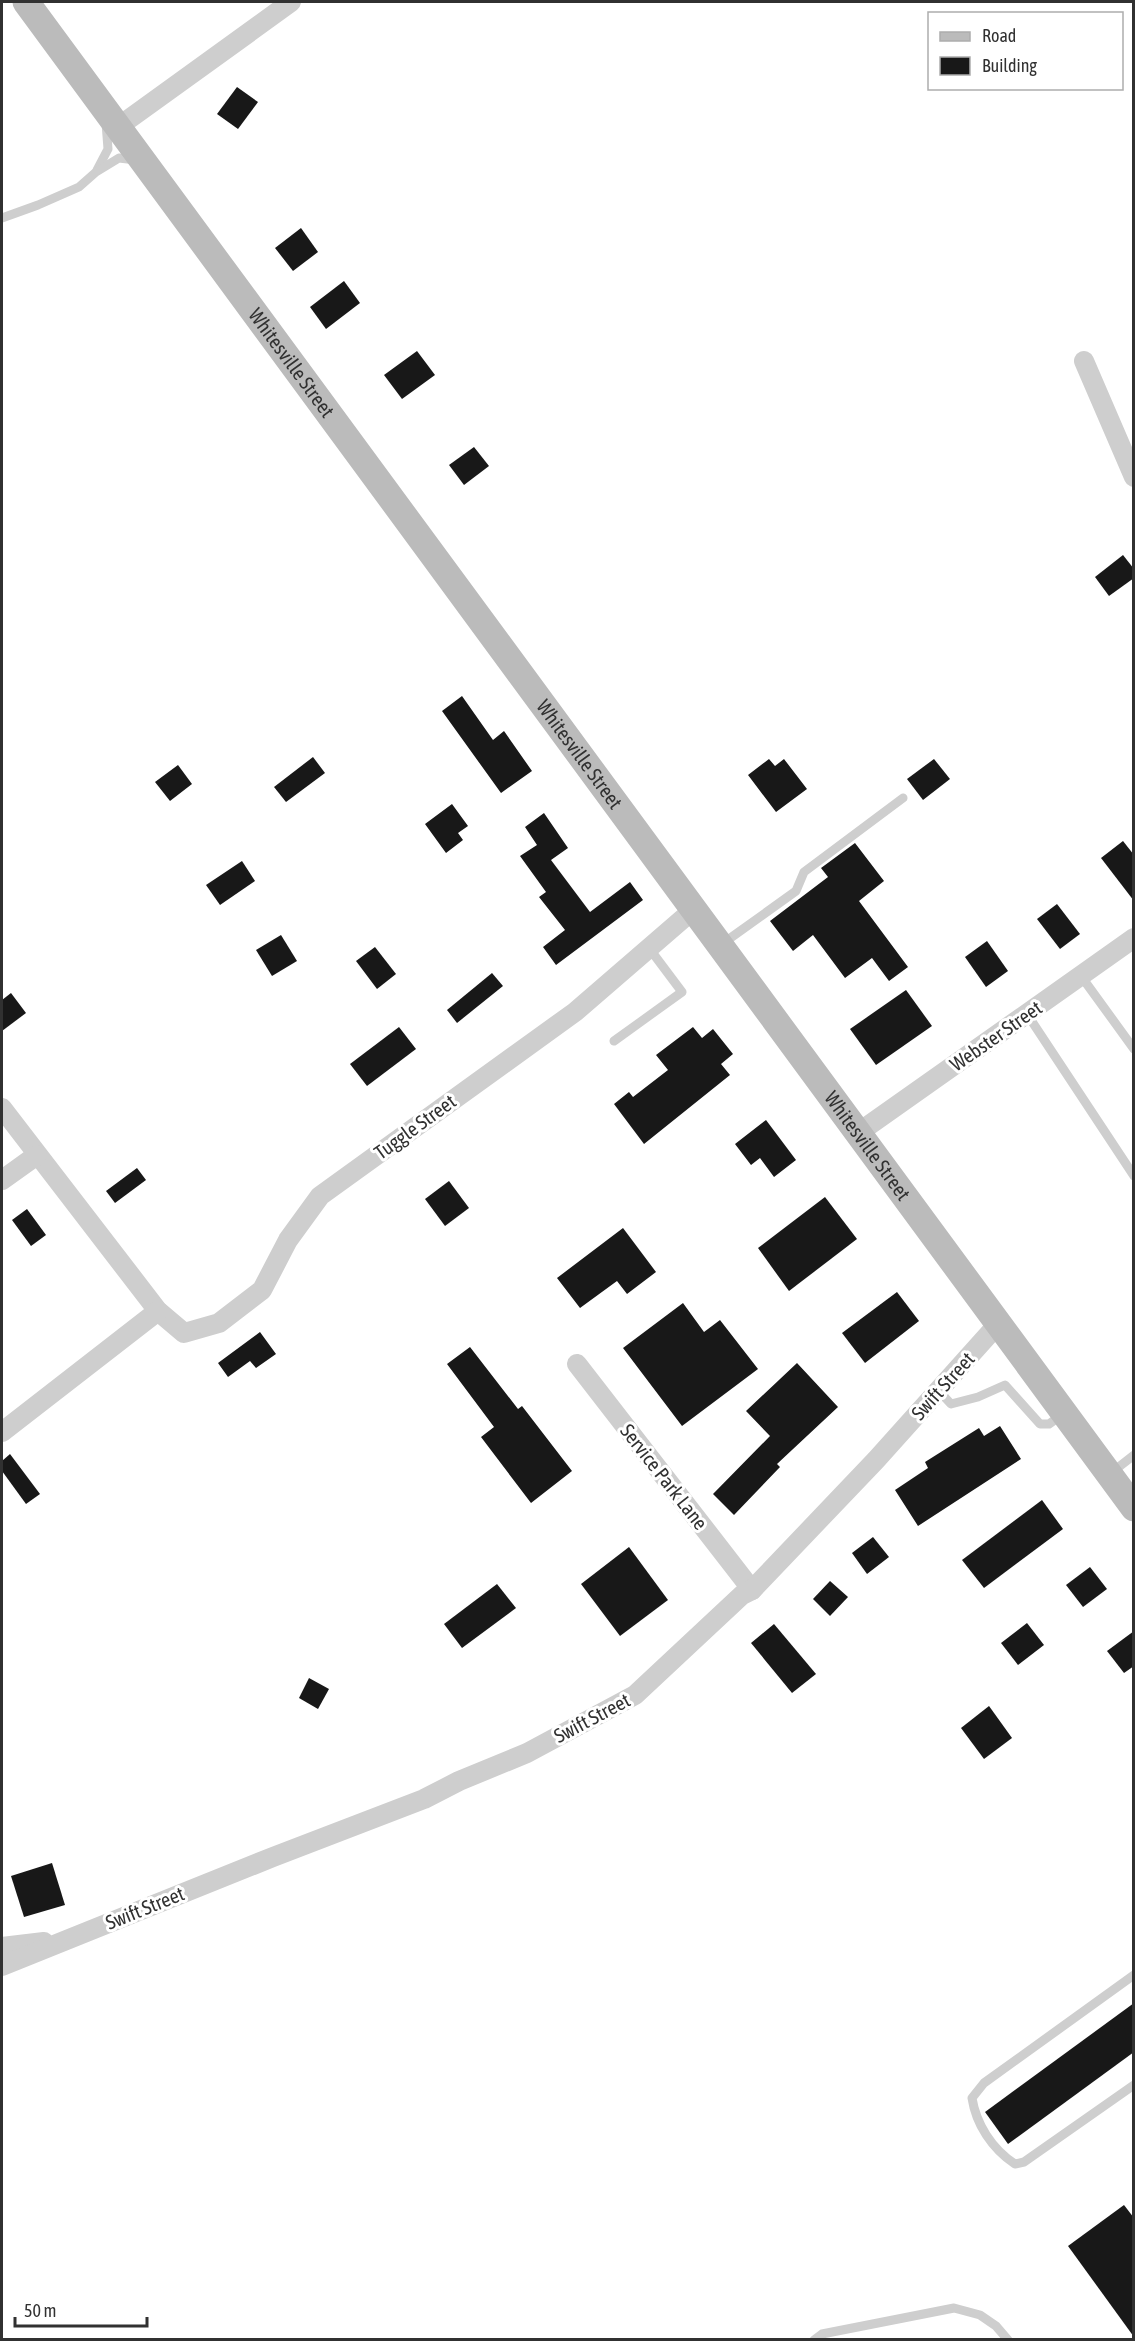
<svg xmlns="http://www.w3.org/2000/svg" width="1135" height="2341" viewBox="0 0 1135 2341" font-family="'Asap Condensed',sans-serif">
	<style>
		.building { fill: #181818 }
		.lines { fill: none; stroke-linecap: round; stroke-linejoin: round }
		.lane { stroke: #cecece; stroke-width: 9 }
		.street { stroke: #cecece; stroke-width: 20 }
		.secondary { stroke: #bbb; stroke-width: 27 }
		.labels { text-anchor: middle; stroke-width: 6; stroke-linejoin: round; paint-order: stroke }
		.street-label { font-size: 20px; fill: #313131; stroke: #fff }
	</style>
	<rect width="100%" height="100%" fill="#fff"/>
	<g class="building">
		<polygon points="237,87 258,102 238,129 217,114"/>
		<polygon points="301,228 318,252 293,271 275,248"/>
		<polygon points="344,281 360,303 326,329 310,307"/>
		<polygon points="417,351 435,375 402,399 384,375"/>
		<polygon points="474,447 489,466 464,485 449,465"/>
		<polygon points="1123,555 1134,569 1134,578 1109,596 1095,577"/>
		<polygon points="462,696 493,740 504,731 532,771 501,793 442,711"/>
		<polygon points="313,757 325,773 286,802 274,787"/>
		<polygon points="769,759 775,766 784,759 807,789 776,812 748,775"/>
		<polygon points="934,759 950,779 923,800 907,779"/>
		<polygon points="178,765 192,784 170,801 155,782"/>
		<polygon points="452,804 468,826 458,833 463,840 446,853 425,824"/>
		<polygon points="544,813 568,848 551,860 590,912 630,882 643,900 556,965 543,947 565,930 539,897 546,892 520,856 537,845 525,827"/>
		<polygon points="1123,841 1134,855 1134,901 1101,858"/>
		<polygon points="855,843 884,881 859,901 908,967 889,981 872,958 845,978 813,935 793,951 770,921 828,877 821,868"/>
		<polygon points="242,861 255,881 220,905 206,885"/>
		<polygon points="1057,904 1080,934 1060,949 1037,919"/>
		<polygon points="281,935 297,961 272,976 256,950"/>
		<polygon points="987,941 1008,971 986,987 965,957"/>
		<polygon points="375,947 396,974 377,989 356,961"/>
		<polygon points="492,973 503,986 457,1023 447,1010"/>
		<polygon points="906,990 932,1026 876,1065 850,1029"/>
		<polygon points="11,993 26,1013 2,1031 2,1000"/>
		<polygon points="399,1027 416,1049 367,1086 350,1064"/>
		<polygon points="693,1027 702,1038 713,1029 733,1054 721,1064 730,1075 644,1144 614,1104 629,1092 633,1097 668,1070 656,1055"/>
		<polygon points="766,1120 796,1160 774,1177 760,1158 751,1165 735,1144"/>
		<polygon points="137,1168 146,1180 115,1203 106,1191"/>
		<polygon points="449,1181 469,1208 445,1226 425,1199"/>
		<polygon points="825,1197 857,1239 789,1291 758,1248"/>
		<polygon points="27,1209 46,1235 31,1246 12,1220"/>
		<polygon points="623,1228 656,1272 627,1294 617,1281 580,1308 557,1278"/>
		<polygon points="897,1292 919,1321 865,1363 842,1333"/>
		<polygon points="683,1303 704,1332 720,1320 758,1369 682,1426 623,1348"/>
		<polygon points="260,1332 276,1354 256,1368 250,1361 228,1377 218,1363"/>
		<polygon points="470,1347 518,1409 522,1406 572,1471 531,1503 481,1437 494,1427 447,1364"/>
		<polygon points="797,1363 838,1407 777,1464 780,1467 734,1515 713,1494 770,1436 746,1411"/>
		<polygon points="1000,1426 1021,1459 918,1526 895,1490 928,1468 925,1462 979,1428 984,1436"/>
		<polygon points="10,1454 40,1494 26,1504 2,1471 2,1461"/>
		<polygon points="1042,1500 1063,1529 984,1588 962,1560"/>
		<polygon points="873,1537 889,1557 867,1574 852,1553"/>
		<polygon points="629,1547 668,1600 620,1636 581,1584"/>
		<polygon points="1090,1567 1107,1589 1083,1607 1066,1585"/>
		<polygon points="830,1581 848,1597 830,1616 813,1599"/>
		<polygon points="497,1584 516,1608 462,1648 444,1624"/>
		<polygon points="1027,1623 1044,1645 1018,1665 1001,1643"/>
		<polygon points="774,1624 816,1674 792,1693 751,1643"/>
		<polygon points="1134,1631 1134,1666 1124,1673 1107,1651"/>
		<polygon points="309,1678 329,1689 318,1709 299,1698"/>
		<polygon points="989,1706 1012,1738 984,1759 961,1728"/>
		<polygon points="52,1863 65,1905 24,1917 11,1876"/>
		<polygon points="1134,2003 1134,2052 1008,2144 985,2112"/>
		<polygon points="1124,2205 1134,2218 1134,2337 1068,2246"/>
	</g>
	<g class="lines">
		<g class="lane">
			<polyline points="97,170 108,149 106,123"/>
			<polyline points="2,218 38,205 79,187 96,172 119,158 136,160"/>
			<polyline points="722,944 796,891 804,872 903,798"/>
			<polyline points="1081,976 1134,1049"/>
			<polyline points="1027,1014 1134,1176"/>
			<polyline points="614,1041 682,992 649,948"/>
			<polyline points="939,1391 951,1404 978,1397 1005,1385 1040,1424 1049,1424 1063,1414"/>
			<polyline points="1111,1473 1134,1455"/>
			<path d="M1134 1975 984 2083 972 2098C976 2124 992 2149 1015 2164L1024 2162 1134 2085"/>
			<polyline points="814,2340 822,2334 954,2308 980,2315 996,2326 1008,2340"/>
		</g>
		<g class="street">
			<polyline points="118,127 291,2"/>
			<polyline points="1084,361 1134,477"/>
			<polyline points="2,1108 158,1311 184,1333 219,1323 262,1290 288,1240 320,1196 575,1012 693,910"/>
			<polyline points="858,1133 1134,938"/>
			<polyline points="2,1180 37,1155"/>
			<polyline points="577,1364 752,1590"/>
			<polyline points="2,1432 158,1311"/>
			<polyline points="2,1947 44,1942"/>
			<polyline points="2,1966 273,1857 424,1799 459,1781 527,1753 635,1695 742,1595 752,1590 876,1460 998,1324"/>
		</g>
		<path class="secondary" id="s1" d="M26 2 1134 1508"/>
	</g>
	<g class="labels">
		<g class="street-label">
			<text dy="7" stroke="none"><textPath href="#s1" startOffset="448">Whitesville Street</textPath></text>
			<text dy="7" stroke="none"><textPath href="#s1" startOffset="934">Whitesville Street</textPath></text>
			<text transform="translate(996 1036) rotate(-35)" y="7">Webster Street</text>
			<text transform="translate(415 1127) rotate(-36)" y="7">Tuggle Street</text>
			<text dy="7" stroke="none"><textPath href="#s1" startOffset="1420">Whitesville Street</textPath></text>
			<text transform="translate(943 1386) rotate(-48)" y="7">Swift Street</text>
			<text transform="translate(664 1477) rotate(52)" y="7">Service Park Lane</text>
			<text transform="translate(592 1718) rotate(-28)" y="7">Swift Street</text>
			<text transform="translate(145 1908) rotate(-22)" y="7">Swift Street</text>
		</g>
	</g>
	<rect width="1135" height="2341" fill="none" stroke="#313131" stroke-width="6"/>
	<rect x="928" y="12" width="195" height="78" fill="#ffffff" stroke="#adadad" stroke-width="1.5"/>
	<rect x="940" y="32" width="30" height="9" fill="#bbbbbb" stroke="#adadad" stroke-width="1.5"/>
	<text x="982" y="42" font-size="18" fill="#313131">Road</text>
	<rect x="940" y="57" width="30" height="18" fill="#181818" stroke="#adadad" stroke-width="1.5"/>
	<text x="982" y="72" font-size="18" fill="#313131">Building</text>
	<path d="M15 2317v9h132v-9" fill="none" stroke="#313131" stroke-width="3"/>
	<text x="24" y="2317" font-size="18" fill="#313131" stroke="#ffffff" stroke-width="4.5" paint-order="stroke">50 m</text>
</svg>
